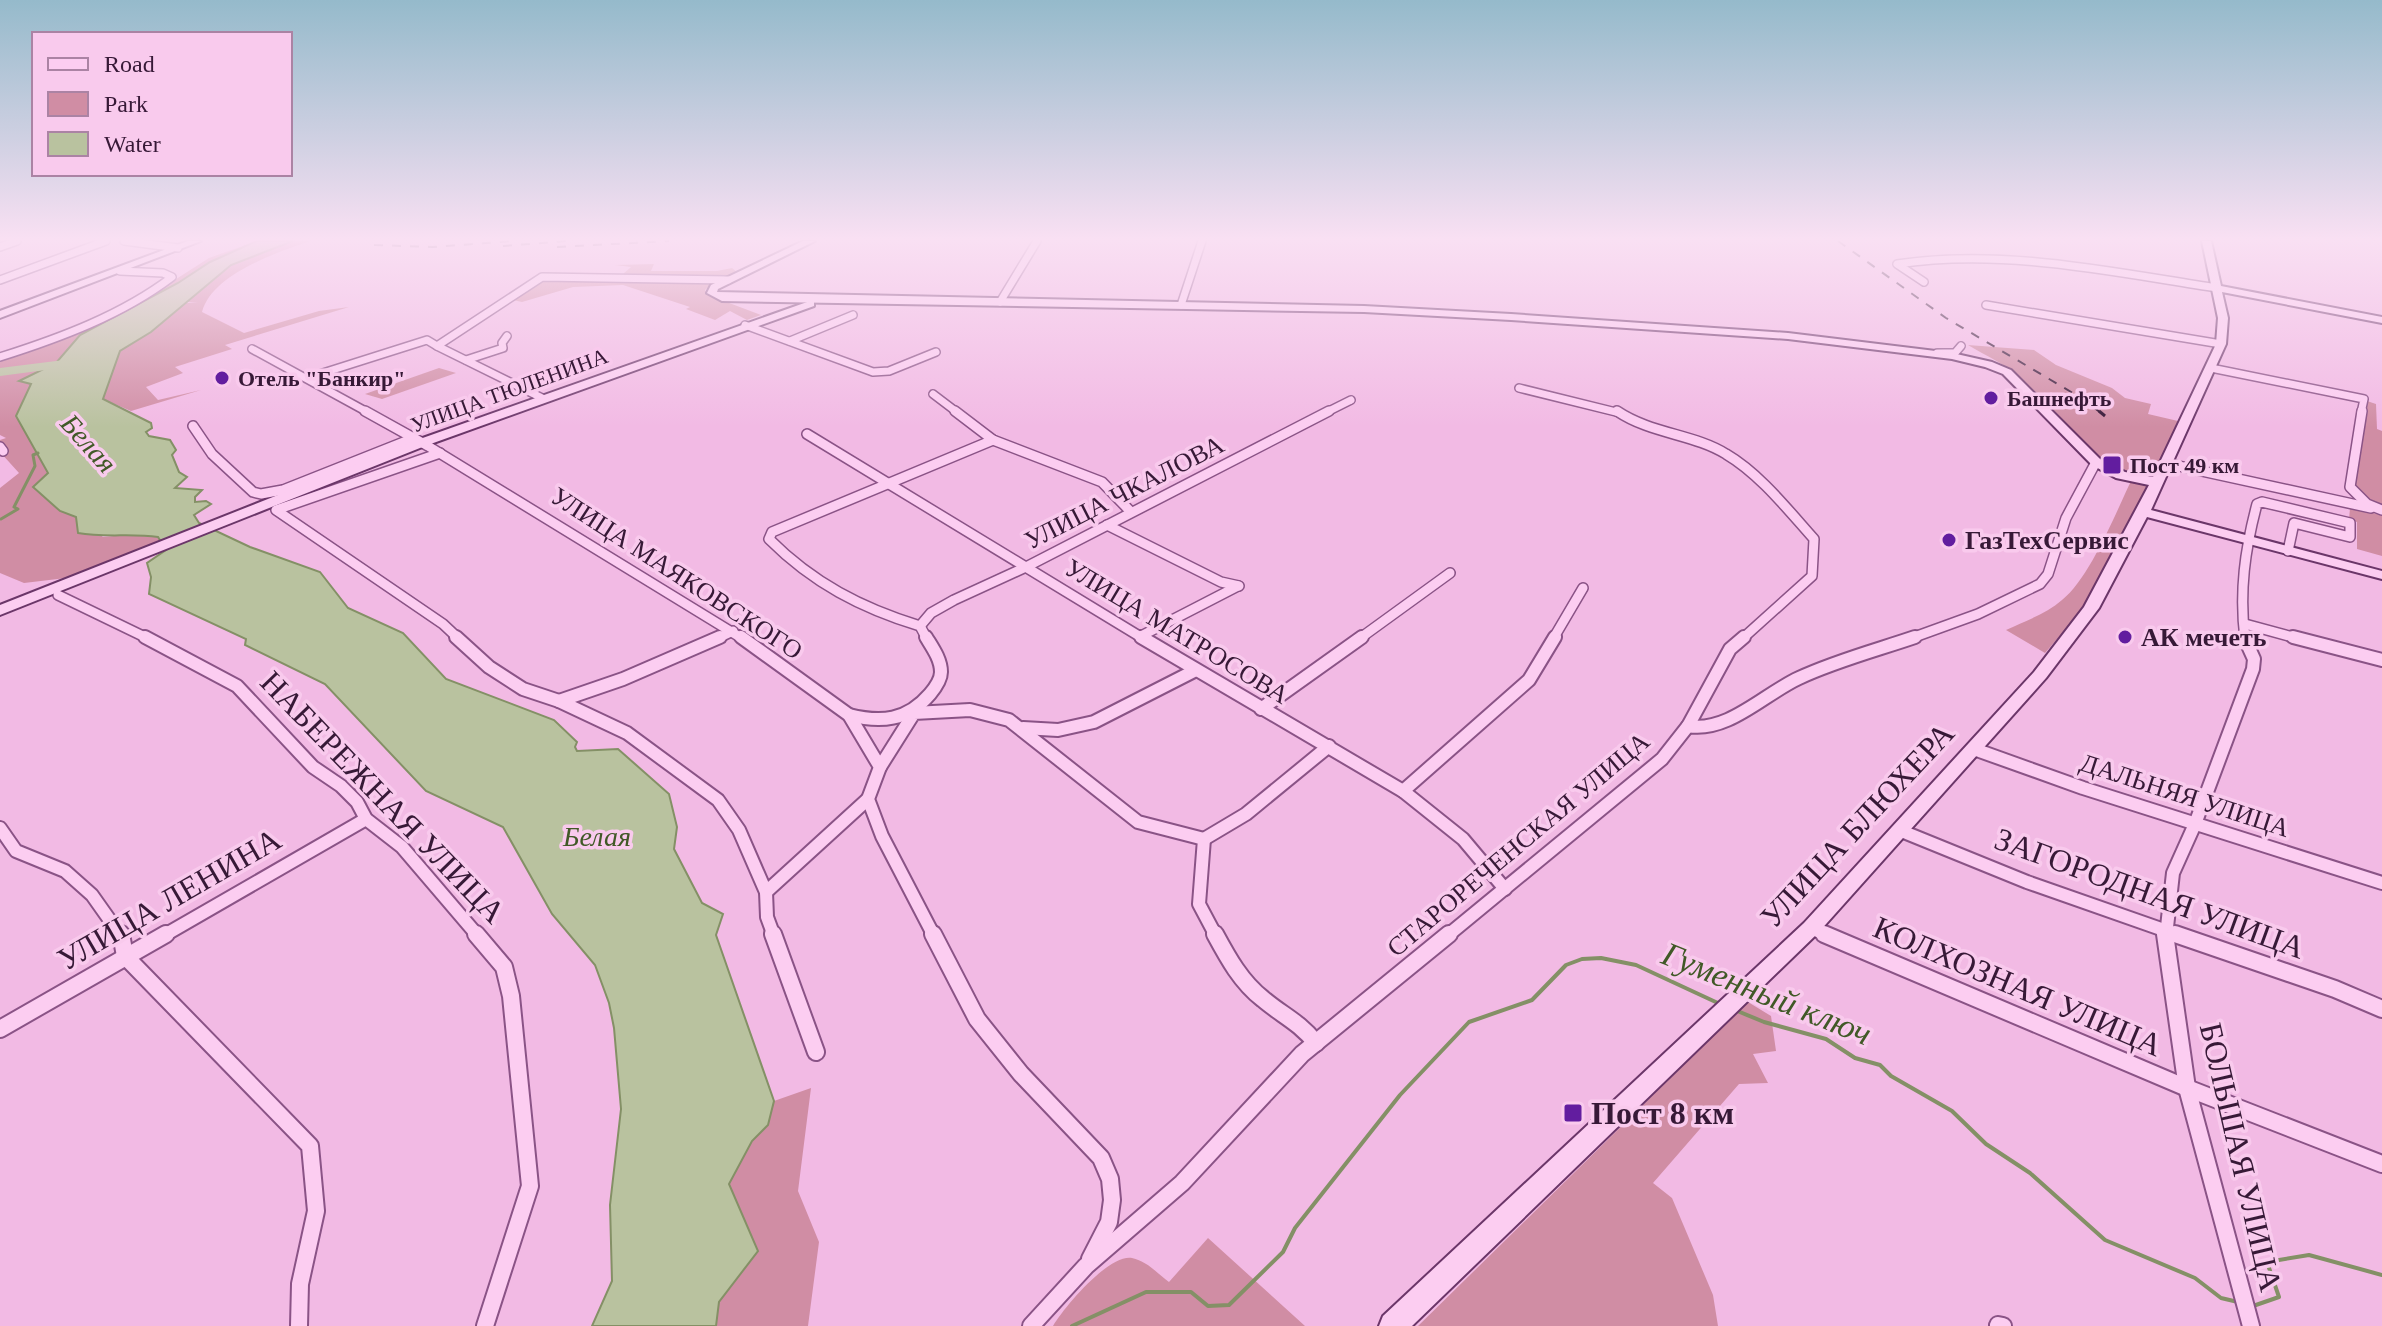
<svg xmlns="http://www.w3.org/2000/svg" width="2382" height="1326" viewBox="0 0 2382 1326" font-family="Georgia,serif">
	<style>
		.green { fill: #d08da4 }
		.water { fill: #b9c29f; stroke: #849066; stroke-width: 2 }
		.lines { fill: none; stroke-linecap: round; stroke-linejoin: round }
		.stream-far1 { stroke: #849066; stroke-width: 3 }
		.stream { stroke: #849066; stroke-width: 4 }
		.river { fill: #b9c29f; fill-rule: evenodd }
		.street-far3-casing { stroke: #8a5386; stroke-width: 10 }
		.street-far2-casing { stroke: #8a5386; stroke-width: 12 }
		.street-far1-casing { stroke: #8a5386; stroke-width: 16 }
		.street-casing { stroke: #8a5386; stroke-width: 20 }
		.secondary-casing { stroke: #6b3669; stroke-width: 4 }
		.street-far3 { stroke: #fccdf1; stroke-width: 7 }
		.street-far2 { stroke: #fccdf1; stroke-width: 9 }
		.street-far1 { stroke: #fccdf1; stroke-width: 12 }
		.street { stroke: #fccdf1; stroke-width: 16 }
		.secondary { fill: #fccdf1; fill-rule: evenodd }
		.rail-far1 { stroke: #371937; stroke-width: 2; stroke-dasharray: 9 9; stroke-linecap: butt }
		.rail { stroke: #371937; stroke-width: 3; stroke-dasharray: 12 12; stroke-linecap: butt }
		.poi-dot { fill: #621d9f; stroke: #f9caed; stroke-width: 3 }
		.labels { text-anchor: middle; stroke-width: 7; stroke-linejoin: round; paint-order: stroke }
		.far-poi-label { font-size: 22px; font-weight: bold; fill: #371937; stroke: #f9caed; text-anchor: start }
		.far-street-label { font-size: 22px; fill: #371937; stroke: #f9caed }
		.street-label { font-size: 26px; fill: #371937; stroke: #f9caed }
		.poi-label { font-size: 26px; font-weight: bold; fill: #371937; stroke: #f9caed; text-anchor: start }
		.water-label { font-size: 28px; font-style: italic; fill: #415927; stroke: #f9caed }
		.near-street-label { font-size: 32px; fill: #371937; stroke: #f9caed }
		.near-poi-label { font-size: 32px; font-weight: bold; fill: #371937; stroke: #f9caed; text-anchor: start }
		.near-water-label { font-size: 34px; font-style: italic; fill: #415927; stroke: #f9caed }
	</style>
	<rect width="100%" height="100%" fill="#f2bae4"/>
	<g class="green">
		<polygon points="257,241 211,262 178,283 80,335 56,363 21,381 31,384 16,416 49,474 34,486 103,537 134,534 158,537 160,541 66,578 24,583 0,573 0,488 19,473 0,452 0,440 6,438 0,435 0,358 159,290 209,258"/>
		<path d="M293 241H310C276 253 212 274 202 312L244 333 319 311 349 307 225 345 232 349 175 367 183 373 146 387 158 400 201 390 131 411 103 399 120 351 151 332 186 303 198 302H187L231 265Z"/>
		<polygon points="654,264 651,271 717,271 732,268 737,272 724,277 604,277 623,274 631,267 615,265"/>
		<polygon points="546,280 714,282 705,290 708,295 761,315 747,320 730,311 715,320 686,309 690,307 623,285 573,287 522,302 513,300"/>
		<path d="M1968 345 2034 350 2056 365 2112 388 2125 398 2151 404 2148 414 2178 421 2153 476C2100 479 2057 412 2021 378 2007 365 1986 356 1968 345Z"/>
		<polygon points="439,368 456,373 382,399 365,394"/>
		<polygon points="2367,401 2376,404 2377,429 2382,431 2382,507 2368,502 2353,487"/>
		<path d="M2132 479 2147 485 2146 493 2082 610 2045 653 2006 630C2025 621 2046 614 2062 600 2090 578 2116 512 2132 479Z"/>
		<polygon points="2350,508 2382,515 2382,556 2357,549 2357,522 2349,520"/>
		<polygon points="1748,1002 1771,1016 1776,1051 1753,1054 1768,1083 1739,1084 1653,1183 1672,1198 1713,1295 1718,1326 1418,1326"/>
		<polygon points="811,1088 798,1191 819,1242 808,1326 716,1326 719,1302 757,1251 729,1184 752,1141 768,1125 774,1101"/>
		<path d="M1208 1238 1305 1326H1053C1065 1306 1109 1254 1132 1258 1147 1261 1158 1274 1169 1282Z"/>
	</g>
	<path class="water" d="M257 241H293L231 265 151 332 120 351 103 399 151 423 152 428 146 432 149 436 170 440 176 450 172 455 179 472 187 477 175 488 202 490 195 497V502L206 501 211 504 194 515 199 523 250 547 320 572 348 608 403 633 446 679 554 720 577 742 575 747 577 751 618 749 669 794 677 827 674 849 702 903 723 914 716 935 774 1101 768 1125 752 1141 729 1184 758 1251 719 1302 716 1326H592L612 1281 610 1205 621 1109 614 1028 609 1003 595 965 552 914 503 827 426 791 325 684 245 645 246 639 149 594 151 577 147 563 166 550 158 537C131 533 105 538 78 533L76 517 60 511 33 487 48 473 16 416 31 384 19 381 56 363 80 335 178 283 210 262Z"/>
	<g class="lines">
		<polyline class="stream-far1" points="1,519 18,509 14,507 35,466 33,455 38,453"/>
		<g class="stream">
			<polyline points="1735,1010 1764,1022 1826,1039 1855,1058 1880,1065 1891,1076 1952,1111 1986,1144 2030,1173 2105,1240 2195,1278 2221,1298 2238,1302"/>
			<polyline points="2253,1306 2279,1297 2267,1262 2309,1255 2382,1275"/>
			<polyline points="1072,1326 1146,1292 1191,1292 1208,1306 1229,1305 1283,1252 1295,1228 1400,1095 1469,1022 1532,1000 1566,965 1582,959 1601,958 1636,965 1720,1004"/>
		</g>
		<polygon class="river" points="80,358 84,359 84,365 0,376 0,368"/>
		<defs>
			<g id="street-far3">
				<polyline points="124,241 178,248"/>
				<polyline points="0,247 17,241"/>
				<polyline points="0,280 106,241"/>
				<path d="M1924 282 1897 264C2004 248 2112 272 2217 288"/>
				<polyline points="1000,302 1037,241"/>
				<polyline points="1181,305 1202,241"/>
				<polyline points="1986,305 2221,344"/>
				<polyline points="745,325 873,372 889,371 936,352"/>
				<polyline points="790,341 853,315"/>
				<polyline points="252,349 369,413"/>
				<polyline points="1937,353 1955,353 1961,346"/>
				<path d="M0 357C60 338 122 315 172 277L163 273 120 271"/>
				<polyline points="466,360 503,348 502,343 507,336"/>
				<polyline points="2211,368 2364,399 2361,413"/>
				<polyline points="307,378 427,340 437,346"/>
				<polyline points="1519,388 1620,413"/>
				<polyline points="933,394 958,413"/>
				<polyline points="542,398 437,346 542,277 728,280"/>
				<polyline points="1325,413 1351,400"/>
			</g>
			<g id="street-far2">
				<polyline points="365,411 428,446 743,639"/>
				<polyline points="955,411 993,440 1102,482 1130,511"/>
				<path d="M1617 411C1651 434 1694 434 1726 454 1760 474 1788 510 1814 539L1812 576 1742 639"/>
				<polyline points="2362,411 2350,487 2367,504 2382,510"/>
				<polyline points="193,426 212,454 253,492 261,494 283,490 414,438"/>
				<polyline points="807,434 1144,639"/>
				<polyline points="0,447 3,451"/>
				<polyline points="440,453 276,510 443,624 459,639"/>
				<polyline points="2165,463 2371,508"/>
				<polyline points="1107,525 1221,582 1239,586"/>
				<polyline points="58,595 149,639"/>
				<polyline points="2245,624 2300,639"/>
				<polyline points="920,626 931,613 954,600 1026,567 1329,411"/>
				<polyline points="1143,635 1238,586"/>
				<polyline points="716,639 733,631"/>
				<path d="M927 639 920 626C861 608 813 583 769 539L772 532 993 440"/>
				<polyline points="1359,639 1450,573"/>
				<polyline points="1553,639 1583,588"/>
				<polyline points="1909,639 1978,614 2040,584 2048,574 2066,518 2096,462"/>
				<path d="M2245 639C2239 592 2245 549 2257 504L2262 502 2350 523V537L2294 523 2288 551"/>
			</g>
			<g id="street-far1">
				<polyline points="145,637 237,686 313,767 341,786 357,802 366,819 402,847 478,936"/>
				<polyline points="456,637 489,667 523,689 559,701 627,733 718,800 739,830 766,892 767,917 774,936"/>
				<polyline points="741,637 849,715 880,767 868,799 882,836 934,936"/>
				<polyline points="1141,637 1403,791 1463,839 1505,889"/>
				<polyline points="2293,637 2382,660"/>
				<polyline points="559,701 623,679 720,637"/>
				<polyline points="1261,709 1362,637"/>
				<path d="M849 715C881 723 907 721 930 694 935 688 941 680 941 672 941 659 932 647 926 637"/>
				<path d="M1688 726C1728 733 1764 694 1799 678 1835 661 1877 650 1915 637"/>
				<polyline points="1023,728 1058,730 1094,722 1196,670"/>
				<polyline points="1974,749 2083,788 2382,883"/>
				<polyline points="880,767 914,713 970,710 1009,720 1138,822 1204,839 1199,904 1216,936"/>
				<polyline points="1403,791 1529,680 1555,637"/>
				<polyline points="0,828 16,851 65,871 92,895 121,936"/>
				<polyline points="1899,830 2027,882 2181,936"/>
				<polyline points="1204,839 1246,814 1329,746"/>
				<polyline points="766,892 868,799"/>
				<polyline points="1811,928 1829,936"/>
				<polyline points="163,936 366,819"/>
				<polyline points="1447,936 1662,759 1688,726 1730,649 1744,637"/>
				<polyline points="2166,936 2173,873 2195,824 2253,669 2254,659 2244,637"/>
			</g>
			<g id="street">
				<polyline points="121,934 125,956 310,1146 316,1211 300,1284 299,1326"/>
				<polyline points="476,934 504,967 511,996 530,1186 485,1326"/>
				<polyline points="773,934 816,1052"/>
				<polyline points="933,934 977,1019 1021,1074 1101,1158 1110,1179 1112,1200 1109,1222 1090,1259"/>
				<path d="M1215 934C1228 958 1241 982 1263 999 1283 1016 1298 1021 1316 1043"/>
				<polyline points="1824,934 2187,1088 2382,1164"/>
				<polyline points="2165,934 2187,1088 2251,1326"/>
				<polyline points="2175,934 2335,989 2382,1009"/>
				<polyline points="0,1029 166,934"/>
				<polyline points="1998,1325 2003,1326"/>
				<polyline points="1031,1326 1086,1266 1182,1183 1302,1054 1449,934"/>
			</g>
			<g id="secondary">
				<polygon points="188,241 201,241 0,318 0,311"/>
				<polygon points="803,241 815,241 718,289 717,292 1364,306 1511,314 1788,333 1952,353 1992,362 2011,370 2100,459 2125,472 2153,477 2216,344 2218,318 2202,241 2211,241 2221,286 2382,317 2382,323 2222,292 2228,318 2226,344 2151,510 2382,571 2382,579 2147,517 2099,608 2046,678 1818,933 1412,1326 1379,1326 1383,1316 1804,923 2034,672 2084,607 2149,485 2116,478 2092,465 2003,374 1985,367 1952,359 1788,339 1511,320 1364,312 722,301 707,293 711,285"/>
				<polygon points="810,301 814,302 814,306 425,446 0,615 0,605 417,440"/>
			</g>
		</defs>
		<use href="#street-far3" class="street-far3-casing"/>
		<use href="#street-far2" class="street-far2-casing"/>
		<use href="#street-far1" class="street-far1-casing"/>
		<use href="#street" class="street-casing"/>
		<use href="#secondary" class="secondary-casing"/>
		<use href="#street-far3" class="street-far3"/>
		<use href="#street-far2" class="street-far2"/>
		<use href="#street-far1" class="street-far1"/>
		<use href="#street" class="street"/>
		<use href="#secondary" class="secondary"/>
		<g class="rail-far1">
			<polyline points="1838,241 1946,318 2083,399 2101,413"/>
			<polyline points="374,245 432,247 513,241"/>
			<polyline points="503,246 567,241"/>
			<polyline points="557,247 669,241"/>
		</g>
		<polyline class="rail" points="2099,411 2105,416"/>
	</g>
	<linearGradient id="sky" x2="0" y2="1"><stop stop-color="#95bacb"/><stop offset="0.56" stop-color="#f9e0f3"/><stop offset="1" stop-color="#f9e0f3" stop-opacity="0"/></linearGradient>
	<rect width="2382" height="427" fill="url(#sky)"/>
	<g class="poi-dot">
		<circle cx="222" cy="378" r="8"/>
		<circle cx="1991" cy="398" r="8"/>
		<rect x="2102" y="455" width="20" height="20" rx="4"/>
		<circle cx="1949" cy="540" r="8"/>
		<circle cx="2125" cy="637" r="8"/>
		<rect x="1563" y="1103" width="20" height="20" rx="4"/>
	</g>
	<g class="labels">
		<g class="far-poi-label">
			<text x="238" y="386">Отель "Банкир"</text>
			<text x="2007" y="406">Башнефть</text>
			<text x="2130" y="473">Пост 49 км</text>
		</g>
		<g class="far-street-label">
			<text transform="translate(509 390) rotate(-20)" y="8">УЛИЦА ТЮЛЕНИНА</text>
		</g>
		<g class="street-label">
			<text transform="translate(1124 492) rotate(-27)" y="9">УЛИЦА ЧКАЛОВА</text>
			<text transform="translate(677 573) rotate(33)" y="9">УЛИЦА МАЯКОВСКОГО</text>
			<text transform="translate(1177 631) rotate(31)" y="9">УЛИЦА МАТРОСОВА</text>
			<text transform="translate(2185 795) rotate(18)" y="9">ДАЛЬНЯЯ УЛИЦА</text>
			<text transform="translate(1518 844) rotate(-40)" y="9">СТАРОРЕЧЕНСКАЯ УЛИЦА</text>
		</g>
		<g class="poi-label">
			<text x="1965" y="549">ГазТехСервис</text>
			<text x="2141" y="646">АК мечеть</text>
		</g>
		<g class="water-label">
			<text transform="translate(89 443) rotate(48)" y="10">Белая</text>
			<text x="597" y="846">Белая</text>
		</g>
		<g class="near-street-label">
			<text transform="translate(383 797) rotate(46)" y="11">НАБЕРЕЖНАЯ УЛИЦА</text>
			<text transform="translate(1857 825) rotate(-47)" y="11">УЛИЦА БЛЮХЕРА</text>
			<text transform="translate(2150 893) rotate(20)" y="11">ЗАГОРОДНАЯ УЛИЦА</text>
			<text transform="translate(169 899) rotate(-30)" y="11">УЛИЦА ЛЕНИНА</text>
			<text transform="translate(2018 986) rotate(23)" y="11">КОЛХОЗНАЯ УЛИЦА</text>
			<text transform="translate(2241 1157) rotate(77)" y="11">БОЛЬШАЯ УЛИЦА</text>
		</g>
		<g class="near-poi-label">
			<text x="1591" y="1124">Пост 8 км</text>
		</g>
		<g class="near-water-label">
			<text transform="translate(1767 993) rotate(22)" y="12">Гуменный ключ</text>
		</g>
	</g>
	<rect x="32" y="32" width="260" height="144" fill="#f9caed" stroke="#ab83a4" stroke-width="2"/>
	<rect x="48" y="58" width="40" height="12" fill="#fccdf1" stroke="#ab83a4" stroke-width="2"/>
	<text x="104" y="72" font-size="24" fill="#371937">Road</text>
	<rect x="48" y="92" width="40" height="24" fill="#d08da4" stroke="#ab83a4" stroke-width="2"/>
	<text x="104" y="112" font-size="24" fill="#371937">Park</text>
	<rect x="48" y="132" width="40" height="24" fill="#b9c29f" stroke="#ab83a4" stroke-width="2"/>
	<text x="104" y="152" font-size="24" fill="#371937">Water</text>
</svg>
